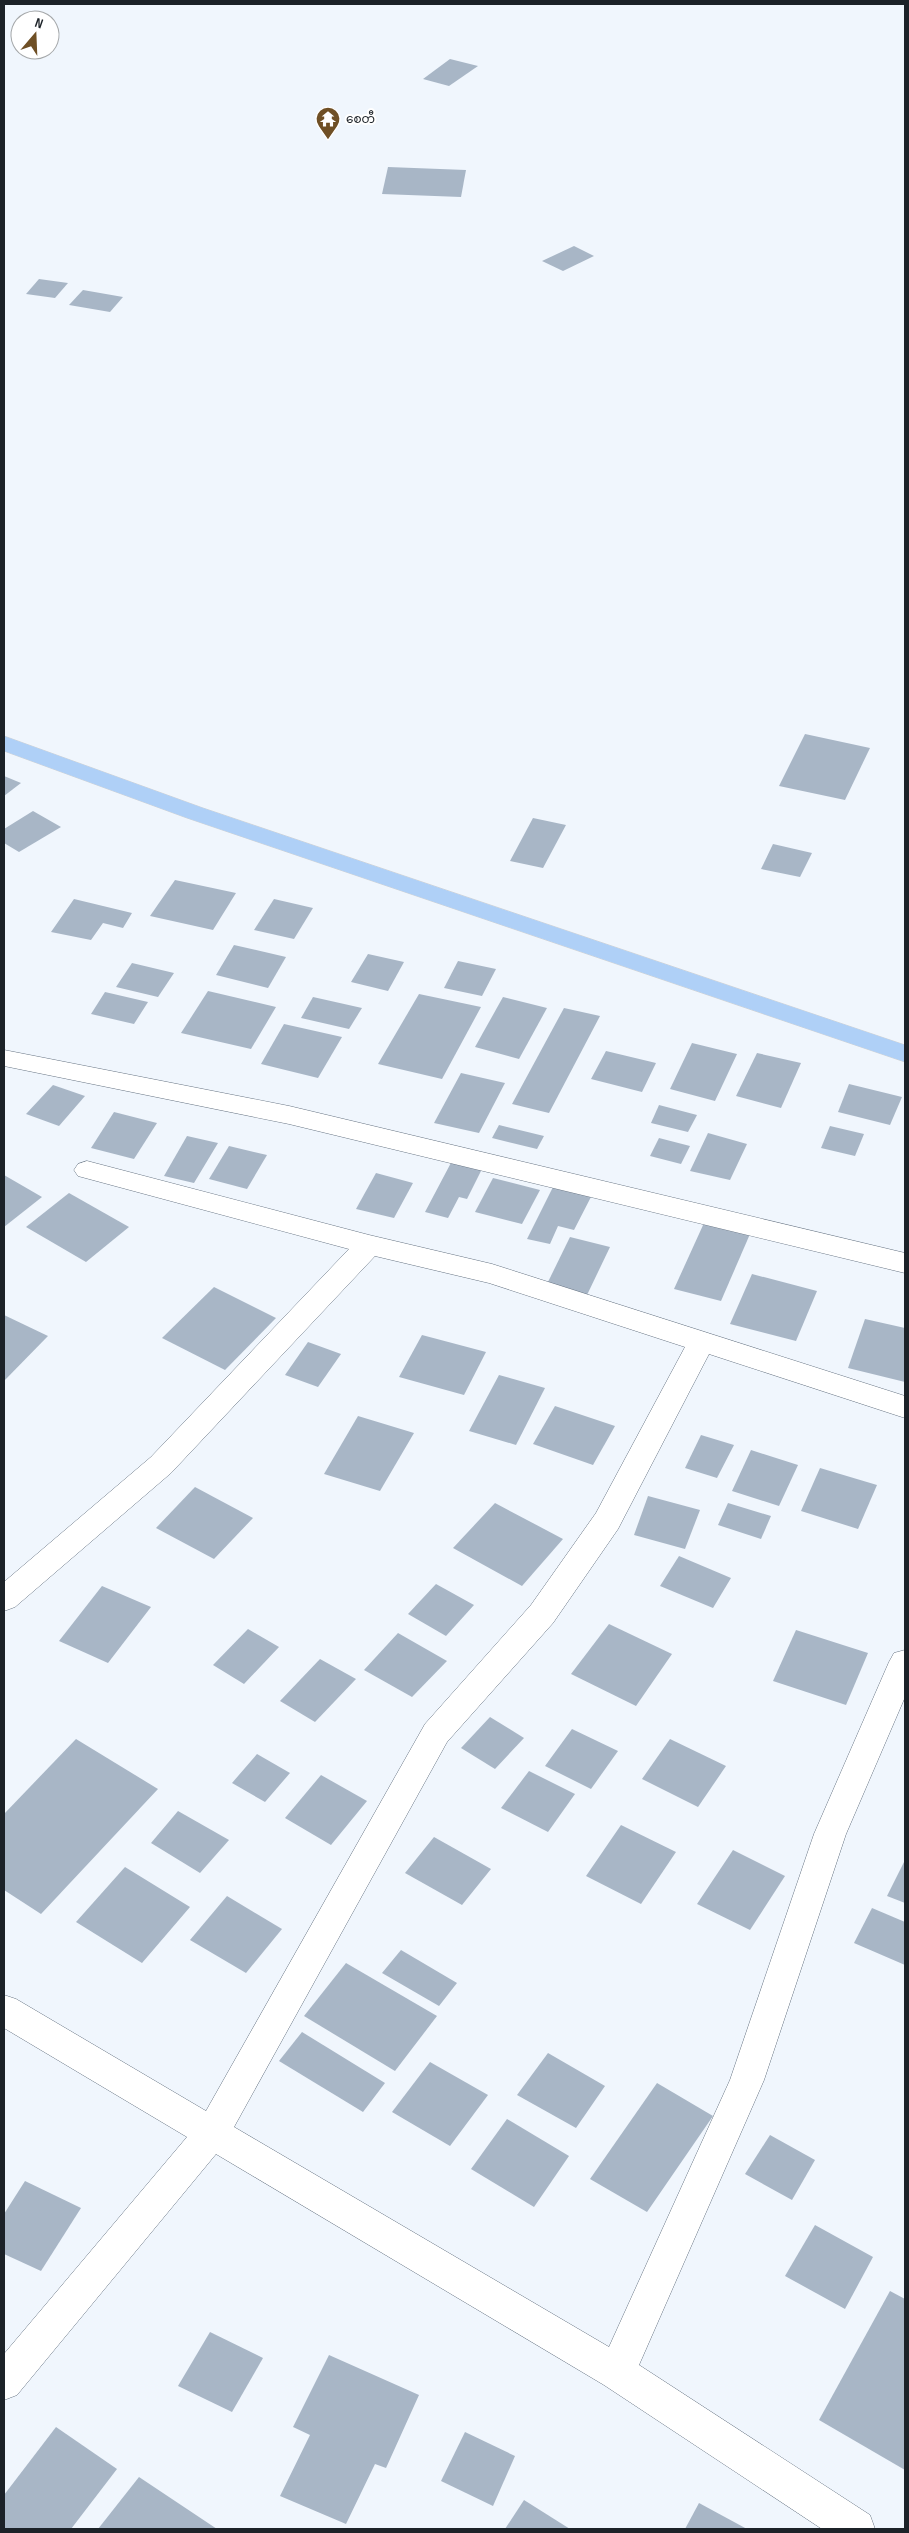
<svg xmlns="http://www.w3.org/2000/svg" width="909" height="2533" viewBox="0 0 909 2533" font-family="'Sofia Sans Condensed','Noto Sans Myanmar',sans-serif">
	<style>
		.building { fill: #a8b6c6 }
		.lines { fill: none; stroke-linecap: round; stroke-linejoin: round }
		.minor-casing { stroke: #677483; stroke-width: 1 }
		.major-casing { stroke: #d2d3d4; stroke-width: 1 }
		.minor { fill: #fff; fill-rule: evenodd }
		.major { fill: #afd0f7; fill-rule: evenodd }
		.labels { text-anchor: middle; stroke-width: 4; stroke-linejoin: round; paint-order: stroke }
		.far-poi-label { font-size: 12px; fill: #1c2228; stroke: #fff; text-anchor: start }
	</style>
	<rect width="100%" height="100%" fill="#f0f6fd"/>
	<g class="building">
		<polygon points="450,59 478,66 449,86 423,79"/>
		<polygon points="388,167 466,170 461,197 382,194"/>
		<polygon points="574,246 594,256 563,271 542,261"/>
		<polygon points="39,279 68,283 55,298 26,294"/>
		<polygon points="83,290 123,297 110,312 69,305"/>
		<polygon points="805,734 870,748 845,800 779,786"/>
		<polygon points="4,776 21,783 4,796"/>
		<polygon points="33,811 61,827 19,852 4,843 4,829"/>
		<polygon points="533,818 566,825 543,868 510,861"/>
		<polygon points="773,844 812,853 800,877 761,869"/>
		<polygon points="175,880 236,893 213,930 150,916"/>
		<polygon points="74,899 132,913 123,928 103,923 91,940 51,932"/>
		<polygon points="274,899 313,908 294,939 254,930"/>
		<polygon points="234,945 286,957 268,988 216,975"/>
		<polygon points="368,954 404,962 388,991 351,982"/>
		<polygon points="458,961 496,969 482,996 444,988"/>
		<polygon points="132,963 174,973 158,997 116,987"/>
		<polygon points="208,991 276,1007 251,1049 181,1033"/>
		<polygon points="105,992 148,1002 134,1024 91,1014"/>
		<polygon points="419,994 481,1007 442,1079 378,1064"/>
		<polygon points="313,997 362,1008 349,1029 301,1018"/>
		<polygon points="503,997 547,1008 519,1059 475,1047"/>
		<polygon points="564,1008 600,1016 549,1113 512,1104"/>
		<polygon points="284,1024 342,1037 318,1078 261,1064"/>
		<polygon points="692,1043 737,1054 715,1101 670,1089"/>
		<polygon points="606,1051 656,1063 642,1092 591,1079"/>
		<polygon points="757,1053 801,1063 781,1108 736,1096"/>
		<polygon points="461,1073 505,1083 479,1133 434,1123"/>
		<polygon points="849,1084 902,1097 890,1125 838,1112"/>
		<polygon points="53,1085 85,1096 59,1126 26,1114"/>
		<polygon points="659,1105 697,1115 688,1132 651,1123"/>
		<polygon points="114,1112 157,1123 134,1159 91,1148"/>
		<polygon points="499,1125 544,1136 537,1149 492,1138"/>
		<polygon points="830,1126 864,1134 855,1156 821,1148"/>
		<polygon points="708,1133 747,1144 730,1180 690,1171"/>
		<polygon points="187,1136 218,1143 194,1183 164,1176"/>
		<polygon points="659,1138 690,1146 681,1164 650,1156"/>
		<polygon points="229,1146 267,1155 247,1189 209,1179"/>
		<polygon points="453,1159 483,1167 467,1199 459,1197 448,1218 425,1212"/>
		<polygon points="376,1173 413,1183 394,1218 356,1209"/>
		<polygon points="4,1175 42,1197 4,1227"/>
		<polygon points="493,1178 540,1190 522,1224 475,1212"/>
		<polygon points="554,1185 592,1195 574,1230 558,1226 550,1244 527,1239"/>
		<polygon points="69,1193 129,1227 86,1262 26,1227"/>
		<polygon points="704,1223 750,1234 721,1301 674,1289"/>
		<polygon points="570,1237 610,1247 587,1295 547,1284"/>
		<polygon points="752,1274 817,1291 796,1341 730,1324"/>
		<polygon points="214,1287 276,1318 225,1370 162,1338"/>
		<polygon points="4,1315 48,1336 4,1381"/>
		<polygon points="865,1319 905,1328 905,1382 848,1368"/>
		<polygon points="422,1335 486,1352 464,1395 399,1377"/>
		<polygon points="308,1342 341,1354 318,1387 285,1375"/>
		<polygon points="499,1375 545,1388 516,1445 469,1431"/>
		<polygon points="555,1406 615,1426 593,1465 533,1444"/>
		<polygon points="358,1416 414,1433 380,1491 324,1474"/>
		<polygon points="701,1435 734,1445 717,1478 685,1468"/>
		<polygon points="751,1450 798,1465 779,1506 732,1491"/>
		<polygon points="820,1468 877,1485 858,1529 801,1511"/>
		<polygon points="195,1487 253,1518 214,1559 156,1528"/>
		<polygon points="648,1496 700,1510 685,1549 634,1535"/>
		<polygon points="495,1503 563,1539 522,1586 453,1548"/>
		<polygon points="728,1503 771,1516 761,1539 718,1525"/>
		<polygon points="679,1556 731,1578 713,1608 660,1586"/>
		<polygon points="436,1584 474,1605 446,1636 408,1614"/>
		<polygon points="102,1586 151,1607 108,1663 59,1641"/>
		<polygon points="609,1624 672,1654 636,1706 571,1674"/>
		<polygon points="248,1629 279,1647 244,1684 213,1665"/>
		<polygon points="796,1630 868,1653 846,1705 773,1681"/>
		<polygon points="398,1633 447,1661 412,1697 364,1670"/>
		<polygon points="320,1659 356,1679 315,1722 280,1701"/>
		<polygon points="490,1717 524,1738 495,1769 461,1748"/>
		<polygon points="572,1729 618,1751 591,1789 545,1766"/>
		<polygon points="76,1739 158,1789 41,1914 4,1890 4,1814"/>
		<polygon points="670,1739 726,1766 698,1807 642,1779"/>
		<polygon points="257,1754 290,1773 265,1802 232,1783"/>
		<polygon points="529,1771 575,1794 548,1832 501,1808"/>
		<polygon points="321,1775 367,1801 331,1845 285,1818"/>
		<polygon points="178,1811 229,1840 200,1873 151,1843"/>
		<polygon points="621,1825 676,1852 641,1904 586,1876"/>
		<polygon points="434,1837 491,1869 462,1905 405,1873"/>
		<polygon points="733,1850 785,1876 750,1930 697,1904"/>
		<polygon points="905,1860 905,1903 887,1896"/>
		<polygon points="125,1867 190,1907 142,1963 76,1922"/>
		<polygon points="227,1896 282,1929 246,1973 190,1940"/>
		<polygon points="872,1908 905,1922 905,1965 854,1943"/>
		<polygon points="401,1950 457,1983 439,2006 382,1973"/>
		<polygon points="346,1963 437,2016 395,2071 304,2016"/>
		<polygon points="302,2032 385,2083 363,2112 279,2061"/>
		<polygon points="548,2053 605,2086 576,2128 517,2095"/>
		<polygon points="430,2062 488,2095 450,2146 392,2112"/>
		<polygon points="657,2083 713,2116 647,2212 590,2179"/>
		<polygon points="507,2119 569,2156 534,2207 471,2169"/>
		<polygon points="770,2135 815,2160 792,2200 745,2174"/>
		<polygon points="25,2181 81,2208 41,2271 4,2254 4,2214"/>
		<polygon points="815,2225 873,2257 845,2309 785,2276"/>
		<polygon points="890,2291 905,2299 905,2470 819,2420"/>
		<polygon points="210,2332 263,2358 232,2412 178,2386"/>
		<polygon points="329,2355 419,2395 386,2468 375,2464 346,2524 280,2496 310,2435 293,2427"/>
		<polygon points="56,2427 117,2469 71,2529 4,2529 4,2495"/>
		<polygon points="465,2432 515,2456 493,2506 441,2481"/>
		<polygon points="139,2477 217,2529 98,2529"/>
		<polygon points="524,2500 570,2529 505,2529"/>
		<polygon points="699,2503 747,2529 685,2529"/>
	</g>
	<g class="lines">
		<defs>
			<g id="minor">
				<polygon points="4,1050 289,1106 905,1253 905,1273 289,1124 4,1066"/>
				<polygon points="87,1161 369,1235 492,1264 905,1396 905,1418 709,1354 618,1529 553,1623 447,1742 234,2127 609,2347 730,2080 814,1834 889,1662 894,1653 905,1650 905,1697 846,1834 764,2080 639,2365 870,2515 875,2529 822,2529 604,2385 216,2154 17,2395 4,2400 4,2354 187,2137 4,2028 4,1995 16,1999 206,2111 425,1724 531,1605 596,1513 685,1347 489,1283 375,1256 171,1473 15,1607 4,1611 4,1582 151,1457 349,1249 78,1176 74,1170 78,1164"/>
			</g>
			<polygon id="major" points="4,736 203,808 905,1045 905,1062 187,818 4,751"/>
		</defs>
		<use href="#minor" class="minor-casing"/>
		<use href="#major" class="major-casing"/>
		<use href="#minor" class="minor"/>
		<use href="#major" class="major"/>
	</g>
	<defs>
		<symbol id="temple-pin" viewBox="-11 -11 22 30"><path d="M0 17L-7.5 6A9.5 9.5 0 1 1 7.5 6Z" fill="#6f4f25" stroke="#fff"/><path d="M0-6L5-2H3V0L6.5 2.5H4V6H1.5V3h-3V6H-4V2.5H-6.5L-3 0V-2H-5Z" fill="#fff"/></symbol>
	</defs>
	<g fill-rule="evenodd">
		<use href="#temple-pin" x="314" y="105" width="28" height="38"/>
	</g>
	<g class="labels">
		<g class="far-poi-label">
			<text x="346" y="123">စေတီ</text>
		</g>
	</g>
	<rect width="909" height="2533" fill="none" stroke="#1c2228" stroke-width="10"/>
	<g transform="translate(35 35) rotate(19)"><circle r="24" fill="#ffffff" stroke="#a4a7a9"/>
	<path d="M0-4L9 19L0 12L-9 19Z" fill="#6f4f25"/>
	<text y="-8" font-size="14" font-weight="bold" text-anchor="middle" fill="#1c2228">N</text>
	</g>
</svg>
